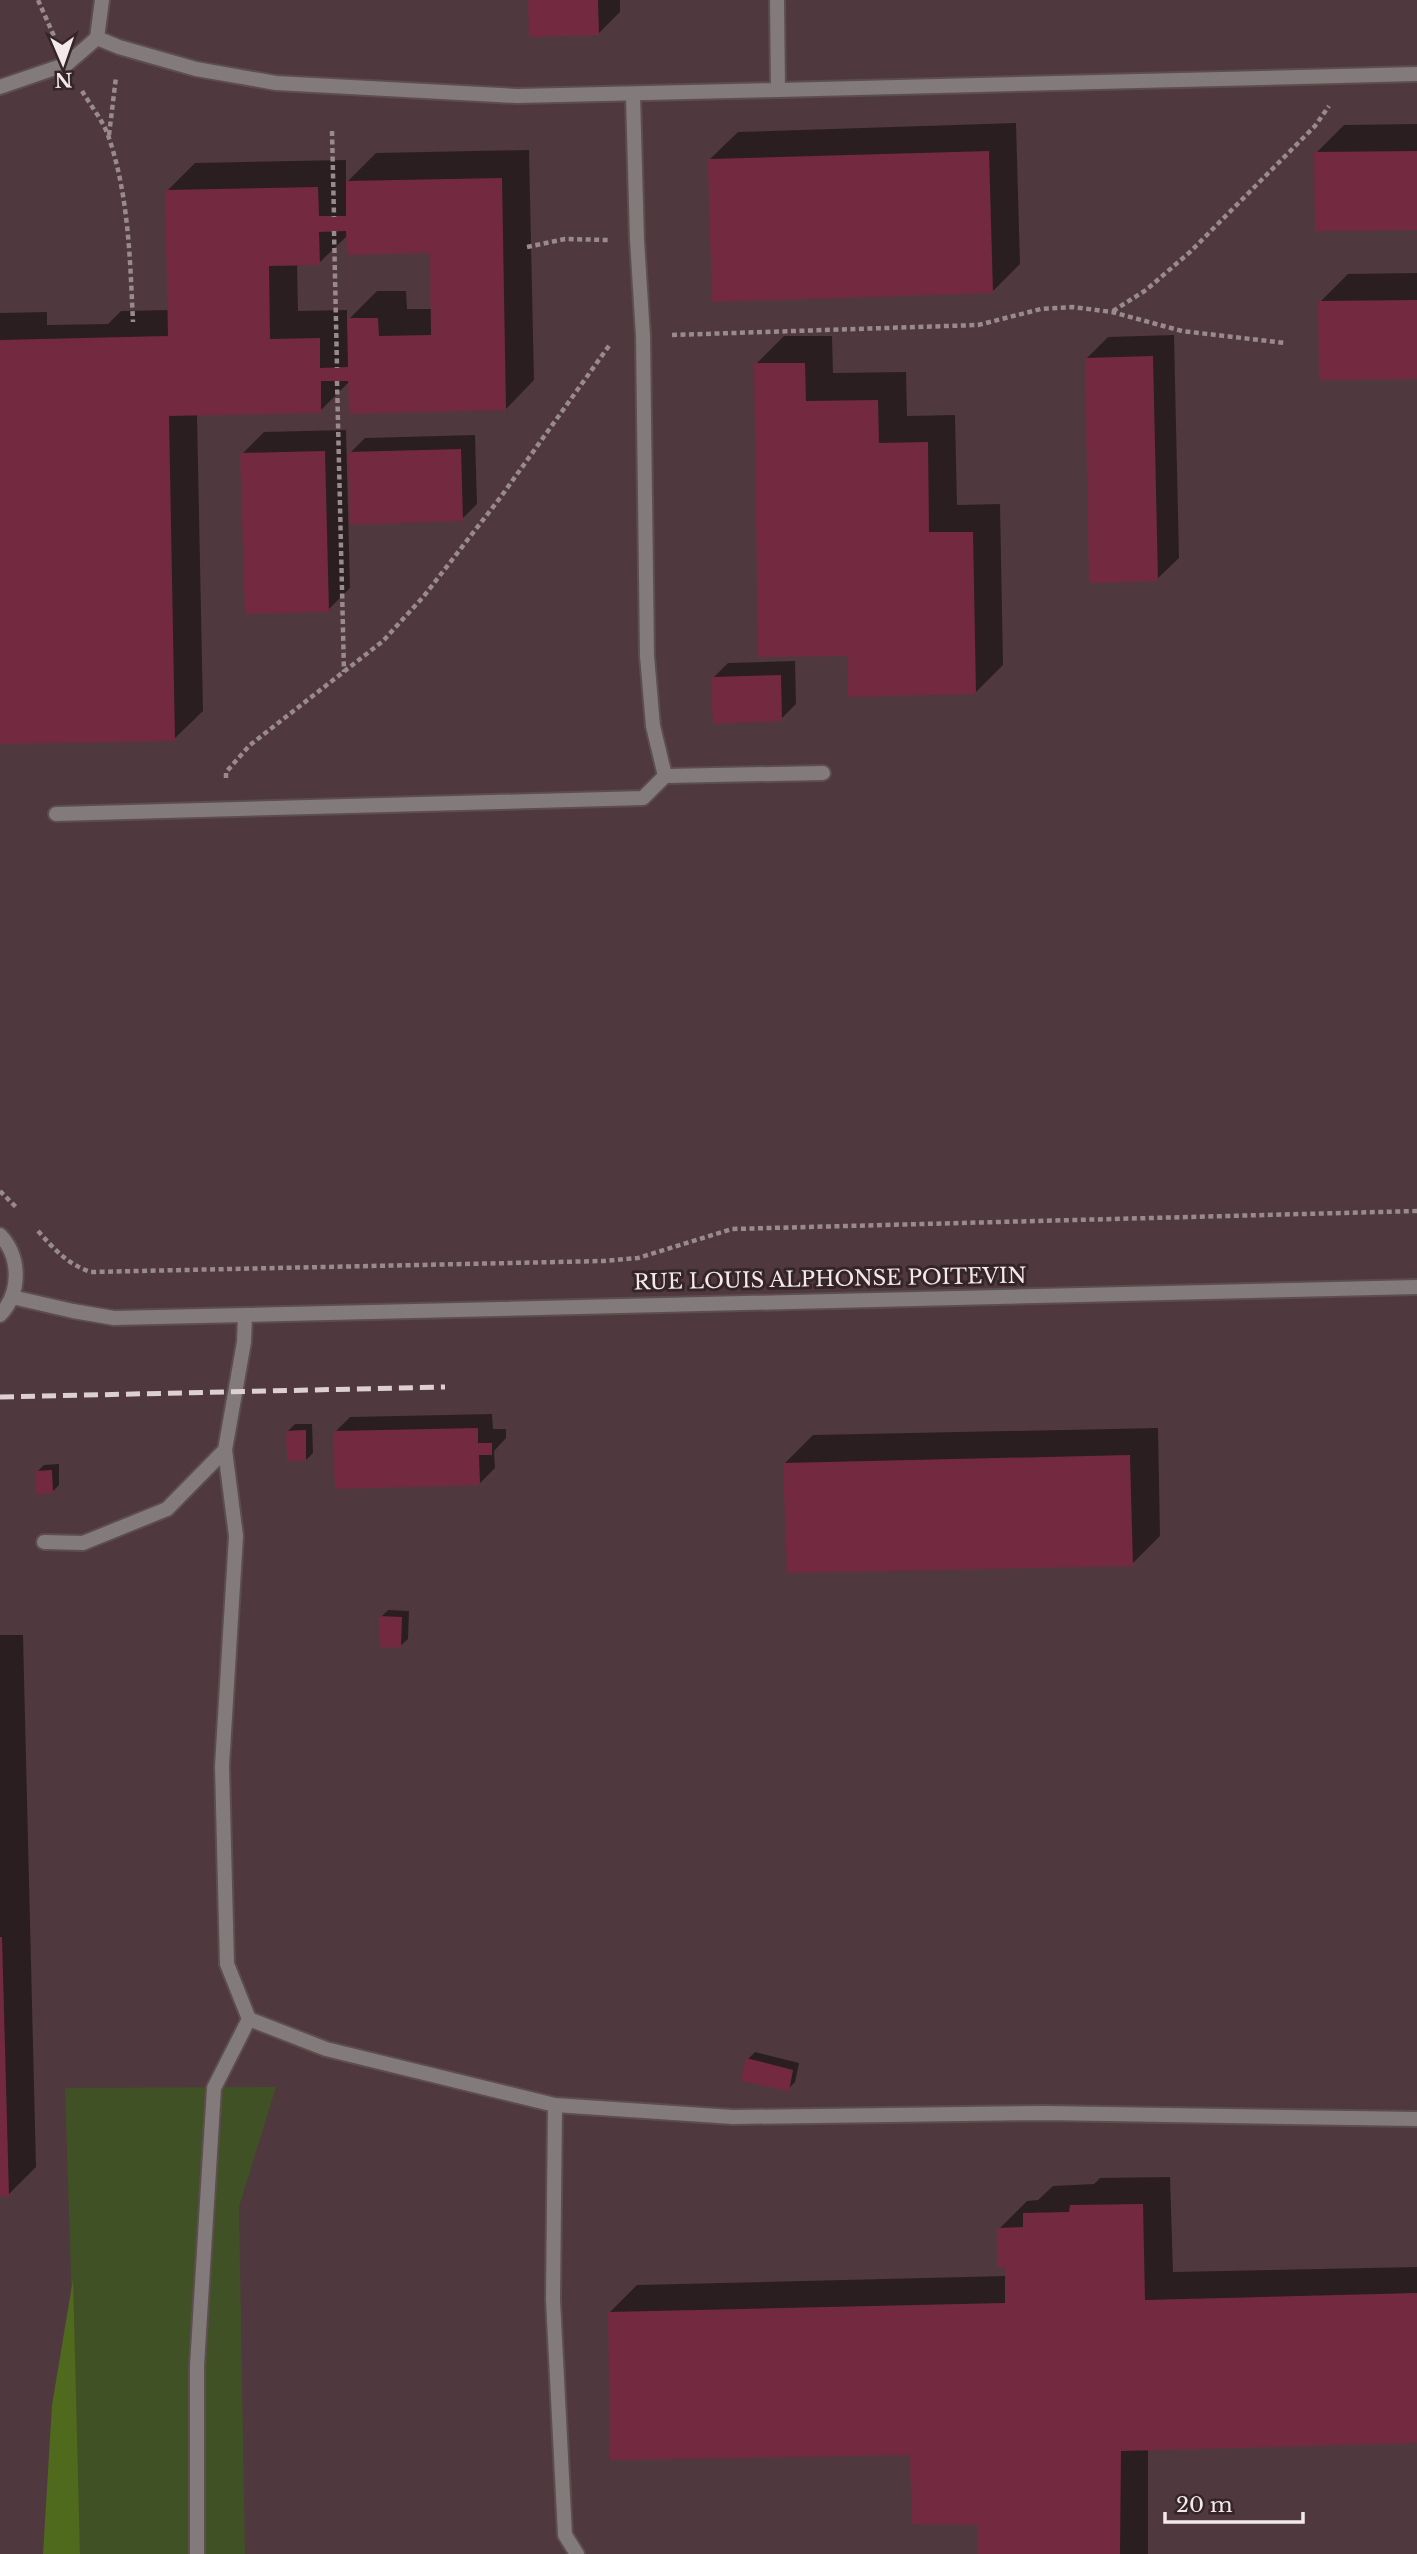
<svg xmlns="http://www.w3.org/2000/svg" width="1417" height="2554" viewBox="0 0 1417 2554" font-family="'Libre Baskerville',serif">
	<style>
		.built { fill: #4f393e }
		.green { fill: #405125 }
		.forest { fill: #4f691d }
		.shadow { fill: #0007; fill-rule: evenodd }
		.building { fill: #732a40; fill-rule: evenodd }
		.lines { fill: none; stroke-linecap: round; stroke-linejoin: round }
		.lane-casing { stroke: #5c4d4f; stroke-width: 18 }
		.street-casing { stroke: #5c4d4f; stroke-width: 18 }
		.path { stroke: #988a8d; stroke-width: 4.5; stroke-dasharray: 5 3.5; stroke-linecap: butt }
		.lane { stroke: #837a7c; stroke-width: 14 }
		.street { stroke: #837a7c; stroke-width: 14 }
		.rail { stroke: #dcd0d3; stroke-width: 5; stroke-dasharray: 14 7; stroke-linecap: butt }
		.labels { text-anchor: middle; stroke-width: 6; stroke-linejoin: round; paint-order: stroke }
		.street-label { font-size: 21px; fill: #f3e8ea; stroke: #352529 }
	</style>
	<rect width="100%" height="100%" fill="#3f2f32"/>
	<rect class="built" x="0" y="0" width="1417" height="2554"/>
	<polygon class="green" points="276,2087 239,2207 245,2554 80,2554 65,2088"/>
	<polygon class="forest" points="73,2279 80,2554 43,2554 52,2405"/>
	<g class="shadow">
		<polygon points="529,0 620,0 620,12 598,34"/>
		<polygon points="1016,123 1020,264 992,292 709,160 738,132"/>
		<polygon points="1417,124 1417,228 1316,153 1344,125"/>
		<path d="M529 150 534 380 506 409 350 381 320 411 197 414 203 711 174 739 0 743V313L47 312V325L108 324 121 311 170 310 167 191 195 163 346 160V183L376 153ZM349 234 431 251 432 309H407L406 291H377L347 321V310L298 311 297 263H319Z"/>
		<polygon points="1417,273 1417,377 1320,302 1348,274"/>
		<polygon points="1174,335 1179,558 1157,579 1086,359 1108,337"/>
		<polygon points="784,336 832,336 833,373 906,372 907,416 955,415 957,505 1000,504 1003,665 975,693 850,654 756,364"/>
		<polygon points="346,430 350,588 328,610 242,454 264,432"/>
		<polygon points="475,435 477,504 462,519 350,453 365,438"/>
		<polygon points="795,661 796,704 781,719 713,678 728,663"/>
		<polygon points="492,1414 493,1429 506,1429 506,1438 494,1451 495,1468 480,1483 335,1432 350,1417"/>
		<polygon points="295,1424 312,1424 313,1453 306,1460 288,1431"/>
		<polygon points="1158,1428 1160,1536 1132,1564 785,1463 813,1435"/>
		<polygon points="59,1464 59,1485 52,1492 37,1472 44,1465"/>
		<polygon points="388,1610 409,1611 408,1639 400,1646 381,1617"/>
		<polygon points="0,1635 23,1635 36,2167 8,2195 0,2195"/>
		<polygon points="755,2052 799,2063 795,2082 788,2089 748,2059"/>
		<polygon points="1170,2177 1173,2272 1417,2267 1417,2442 1148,2449 1148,2554 979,2554 978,2524 911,2454 609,2313 637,2285 1006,2276 999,2229 1027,2201 1038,2200 1053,2186 1094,2184 1100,2178"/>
	</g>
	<g class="building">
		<polygon points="528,0 598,0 599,35 529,37"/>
		<polygon points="989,151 993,293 712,302 708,159"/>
		<polygon points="1417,151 1417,230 1315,231 1314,152"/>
		<path d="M502 178 506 410 349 414 348 381H321V413L169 416 175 741 0 744V340L168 336 165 190 318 187 319 216H346V181ZM346 231 347 255 430 253 431 335 379 336 378 318H347L348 367 320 368V338L270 339 269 266 320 265 319 232Z"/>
		<polygon points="1417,300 1417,379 1319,380 1318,301"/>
		<polygon points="1153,356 1158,581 1089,583 1085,358"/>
		<polygon points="754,363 805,363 806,401 878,400 879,443 928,442 929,532 973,532 976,694 848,697 848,656 758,657"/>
		<polygon points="461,449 463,521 350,525 348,452"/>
		<polygon points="325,451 329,612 245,614 240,453"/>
		<polygon points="781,675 782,721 713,724 711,677"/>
		<polygon points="478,1428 478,1443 492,1443 492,1455 479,1455 480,1485 335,1489 333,1431"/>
		<polygon points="306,1430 306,1461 287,1461 286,1431"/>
		<polygon points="1130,1455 1133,1566 787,1573 783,1463"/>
		<polygon points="52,1470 53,1493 36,1494 35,1471"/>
		<polygon points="379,1616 402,1617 401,1648 379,1647"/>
		<polygon points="0,1937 2,1937 9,2196 0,2197"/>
		<polygon points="746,2058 793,2070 789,2091 741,2081"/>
		<polygon points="1143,2204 1145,2300 1417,2293 1417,2443 1121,2451 1120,2554 977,2554 977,2525 912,2524 910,2455 610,2460 608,2312 1005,2303 1005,2268 997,2268 997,2228 1023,2227 1023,2213 1069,2212 1070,2205"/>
	</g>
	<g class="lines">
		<defs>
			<g id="lane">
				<polyline points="97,38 102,0"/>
				<polyline points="0,87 67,64 97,38 119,47 196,69 276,83 517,96 778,90 777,0"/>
				<polyline points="778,90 1417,74"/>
				<polyline points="633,96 637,240 643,336 647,656 653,726 665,776"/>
				<polyline points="56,814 643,798 665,776 823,773"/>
				<path d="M0 1235C21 1257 21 1293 0 1315"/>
				<polyline points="12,1297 73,1311 114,1318 245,1315 244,1342 225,1450 167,1509 83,1543 44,1542"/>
				<polyline points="225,1450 236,1536 222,1766 227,1964 249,2019 326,2049 555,2105 733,2117 1045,2113 1417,2119"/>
				<polyline points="555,2105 553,2300 565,2535 577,2554"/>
				<polyline points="197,2554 197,2366 214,2088 249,2019"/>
			</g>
			<polyline id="street" points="245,1315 1417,1287"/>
		</defs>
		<use href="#lane" class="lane-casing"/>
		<use href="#street" class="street-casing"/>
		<g class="path">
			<polyline points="38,0 54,36"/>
			<path d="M82 91C91 106 104 122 109 138 129 197 130 261 133 322"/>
			<polyline points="332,131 334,217"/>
			<polyline points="109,135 116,77"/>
			<polyline points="334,231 337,368"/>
			<polyline points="527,247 565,239 608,240"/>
			<polyline points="1113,311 1146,290 1190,252 1315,126 1329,106"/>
			<polyline points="672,335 978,325 1041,309 1072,307 1112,312 1182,331 1285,343"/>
			<polyline points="337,381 344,672"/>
			<polyline points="226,778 226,772 250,745 383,641 424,596 500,498 611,343"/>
			<polyline points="0,1191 18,1209"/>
			<path d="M38 1231C54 1249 67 1264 91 1272L603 1261 638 1258 732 1229 1417 1211"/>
		</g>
		<use href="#lane" class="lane"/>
		<use href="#street" class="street"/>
		<polyline class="rail" points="0,1397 445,1387"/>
	</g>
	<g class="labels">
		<g class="street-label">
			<text transform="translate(830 1279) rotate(-1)" y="7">RUE LOUIS ALPHONSE POITEVIN</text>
		</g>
	</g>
	<g transform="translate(63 63) rotate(178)" stroke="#352529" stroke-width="5" paint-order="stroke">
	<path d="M0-5L12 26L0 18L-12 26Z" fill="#f3e8ea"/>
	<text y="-10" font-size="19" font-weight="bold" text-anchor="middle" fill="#f3e8ea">N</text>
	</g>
	<path d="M1165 2512v10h138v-10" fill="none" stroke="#f3e8ea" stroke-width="3.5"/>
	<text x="1176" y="2512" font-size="21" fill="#f3e8ea" stroke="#352529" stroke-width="5" paint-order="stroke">20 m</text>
</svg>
